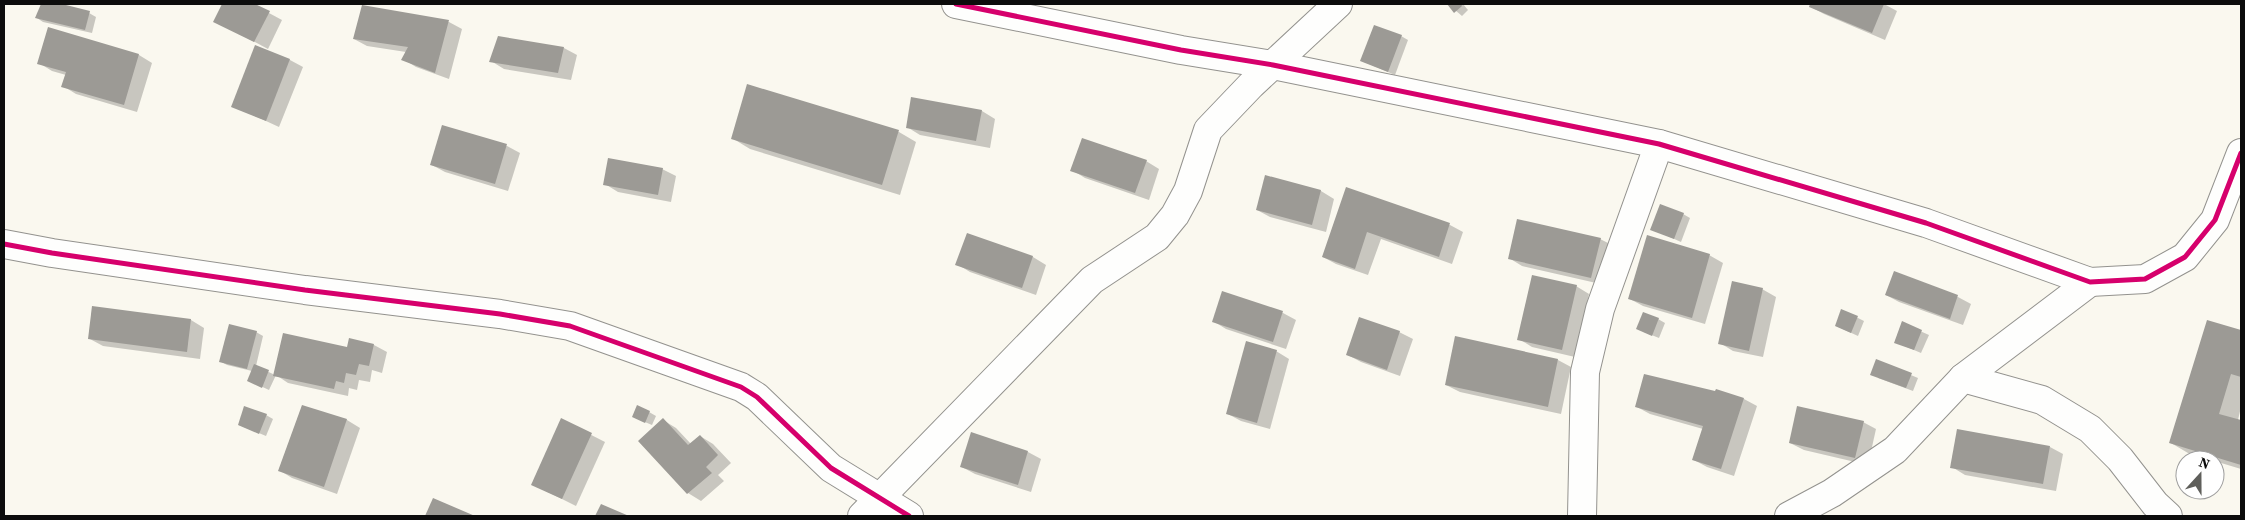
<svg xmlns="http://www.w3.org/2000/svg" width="2245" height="520" viewBox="0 0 2245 520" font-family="'Source Serif 4',serif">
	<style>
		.shadow { fill: #0003 }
		.building { fill: #9c9a95 }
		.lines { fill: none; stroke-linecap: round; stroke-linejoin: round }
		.minor-casing { stroke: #93928e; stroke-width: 30 }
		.minor { stroke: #fefefd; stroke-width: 28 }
		.cycleway-casing { stroke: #fff; stroke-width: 8 }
		.cycleway { stroke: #d6006c; stroke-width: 5 }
	</style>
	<rect width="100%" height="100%" fill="#faf8ef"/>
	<g class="shadow">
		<polygon points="42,4 57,4 89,13 96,17 92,33 43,22 37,18"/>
		<polygon points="223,4 252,4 282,20 268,49 215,21"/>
		<polygon points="1448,4 1463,4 1468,10 1462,16"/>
		<polygon points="1812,4 1884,4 1897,11 1885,40 1824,14 1811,7"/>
		<polygon points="363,6 449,22 462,29 449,79 416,67 403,59 406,52 367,46 354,39"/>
		<polygon points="49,29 139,55 152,63 137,112 76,94 63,86 66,75 52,71 39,63"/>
		<polygon points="1401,36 1408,40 1395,75 1362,61"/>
		<polygon points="499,37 564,48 577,55 571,80 504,69 491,61"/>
		<polygon points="256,47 290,60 303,67 279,127 233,106"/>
		<polygon points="748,85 899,132 916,142 900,195 750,149 732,138"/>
		<polygon points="982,111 995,119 990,148 920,135 907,127"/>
		<polygon points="443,127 507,146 520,153 508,191 445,172 432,165"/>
		<polygon points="1146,161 1159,169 1149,200 1085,178 1072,170"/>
		<polygon points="662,169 676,176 671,202 618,192 605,184"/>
		<polygon points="1266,177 1321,191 1334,199 1326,232 1270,217 1257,210"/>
		<polygon points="1347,189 1450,225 1463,232 1452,264 1381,239 1368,275 1336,264 1323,257"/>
		<polygon points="1683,214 1690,218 1681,242 1652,229"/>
		<polygon points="967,234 1033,257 1046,265 1036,295 970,272 957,264"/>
		<polygon points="1600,239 1614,246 1605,285 1522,266 1509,258"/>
		<polygon points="1709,255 1723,263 1705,324 1643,306 1630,299"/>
		<polygon points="1895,273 1958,297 1971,304 1963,325 1899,302 1886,295"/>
		<polygon points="1576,286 1589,294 1575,357 1532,347 1519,339"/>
		<polygon points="1762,289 1776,297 1763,357 1733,351 1720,343"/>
		<polygon points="1223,293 1283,313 1296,320 1286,349 1226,329 1213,321"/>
		<polygon points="1842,310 1864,321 1858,336 1836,326"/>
		<polygon points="1658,319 1665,323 1659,338 1644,332"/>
		<polygon points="191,320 204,328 200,359 103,346 90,339"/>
		<polygon points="2208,322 2241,332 2241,407 2238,420 2241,421 2241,469 2188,453 2171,443"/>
		<polygon points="1902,323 1929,335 1921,353 1895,342"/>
		<polygon points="256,332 263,336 256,366 275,375 348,348 374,345 387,352 382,373 372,370 370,382 359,380 357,390 349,388 348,396 288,383 276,375 269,390 254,383 252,371 227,365 220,361"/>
		<polygon points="1399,332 1413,339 1400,376 1361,362 1348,355"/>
		<polygon points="1276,351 1289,359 1270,429 1241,421 1228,414"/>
		<polygon points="1558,360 1571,367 1561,414 1460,392 1446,385"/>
		<polygon points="1877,361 1918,378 1913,391 1878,378"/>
		<polygon points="1744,399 1757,406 1734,476 1707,467 1694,460 1703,429 1650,414 1637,407"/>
		<polygon points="302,407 347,420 360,428 337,494 292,478 279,470"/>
		<polygon points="649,412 656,416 652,425 640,420"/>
		<polygon points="266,415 273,419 266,436 239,425"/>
		<polygon points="562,420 605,442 576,506 532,484"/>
		<polygon points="663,420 676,428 691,444 700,436 713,444 731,463 718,475 724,481 701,501 688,493 640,441"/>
		<polygon points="1863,422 1876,429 1868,465 1804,450 1790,443"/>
		<polygon points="972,434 1028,452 1041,459 1031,492 975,474 962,467"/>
		<polygon points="2050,447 2063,454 2056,491 1965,475 1952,467"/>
	</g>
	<g class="building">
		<polygon points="41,4 62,4 90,11 85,30 35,18"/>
		<polygon points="222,4 255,4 270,11 254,42 213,22"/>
		<polygon points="1447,4 1461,4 1462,6 1454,13"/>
		<polygon points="1810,4 1884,4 1872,33 1809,7"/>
		<polygon points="362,5 449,20 435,73 401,60 408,47 353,39"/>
		<polygon points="1374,25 1402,35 1388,72 1360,61"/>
		<polygon points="48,27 139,54 124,105 61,87 66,72 37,64"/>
		<polygon points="498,36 564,47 558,73 489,62"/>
		<polygon points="255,45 290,59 266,121 231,107"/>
		<polygon points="747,84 899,130 882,185 731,139"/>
		<polygon points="911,97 982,110 976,141 906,128"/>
		<polygon points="442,125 507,144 495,184 430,165"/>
		<polygon points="1082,138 1147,160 1135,193 1070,171"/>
		<polygon points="608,158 663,168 658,195 603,185"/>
		<polygon points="1265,175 1321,190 1312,225 1256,210"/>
		<polygon points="1346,187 1450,223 1439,257 1367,232 1355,269 1322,257"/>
		<polygon points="1660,204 1684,213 1674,239 1650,230"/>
		<polygon points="1517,219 1601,238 1591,278 1508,259"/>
		<polygon points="967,233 1033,256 1022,288 955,265"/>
		<polygon points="1647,235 1710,254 1692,318 1628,299"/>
		<polygon points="1894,271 1958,295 1950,319 1885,295"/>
		<polygon points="1532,275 1577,285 1562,350 1517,340"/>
		<polygon points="1732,281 1763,288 1749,351 1718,344"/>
		<polygon points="1222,291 1283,311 1273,342 1212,322"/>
		<polygon points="92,306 191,319 187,352 88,339"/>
		<polygon points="1841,309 1858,316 1851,333 1835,326"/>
		<polygon points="1643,312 1659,318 1652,336 1636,329"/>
		<polygon points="1359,317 1400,331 1387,370 1346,355"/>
		<polygon points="2207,320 2241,330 2241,377 2231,374 2219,414 2241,420 2241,465 2169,443"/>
		<polygon points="1902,321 1922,330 1914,350 1894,343"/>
		<polygon points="229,324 257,331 247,369 219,362"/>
		<polygon points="283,333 347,347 349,338 374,344 369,366 359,364 356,375 346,373 344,383 336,381 334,389 273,376"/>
		<polygon points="1455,336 1558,359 1548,407 1445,385"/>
		<polygon points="1246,341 1277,350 1257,423 1226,414"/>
		<polygon points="1876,359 1912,373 1906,388 1870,375"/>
		<polygon points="254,364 269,370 262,388 247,381"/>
		<polygon points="1644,374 1715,391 1716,389 1744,398 1721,469 1692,460 1703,426 1635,407"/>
		<polygon points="302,405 347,419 324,487 278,471"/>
		<polygon points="637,405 650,411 645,423 632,417"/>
		<polygon points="244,406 267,414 259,434 238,425"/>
		<polygon points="1797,406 1864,421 1855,458 1789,443"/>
		<polygon points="561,418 592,433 562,499 531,485"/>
		<polygon points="663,418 688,445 700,435 718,455 706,467 712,473 687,494 638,441"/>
		<polygon points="1957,429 2050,446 2043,484 1950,468"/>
		<polygon points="971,432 1028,451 1018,485 960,467"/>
		<polygon points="433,498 475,516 425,516"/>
		<polygon points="601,504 629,516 595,516"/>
	</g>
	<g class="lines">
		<defs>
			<g id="minor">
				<polyline points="956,4 1181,50 1273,65 1659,144 1926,223 2090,282 2145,279 2185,257 2215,220 2241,153"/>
				<polyline points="4,244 52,253 305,290 500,314 570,326 741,387 757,397 831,468 909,516"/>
				<polyline points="1963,378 2042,400 2090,429 2120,459 2155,504 2168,516"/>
				<polyline points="862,516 1092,280 1157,237 1175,215 1188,191 1208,130 1251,85 1338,4"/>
				<polyline points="1582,516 1585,372 1600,309 1659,144"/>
				<polyline points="1789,516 1832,493 1895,450 1963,378 2090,282"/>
			</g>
		</defs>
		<use href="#minor" class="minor-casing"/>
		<use href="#minor" class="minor"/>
		<defs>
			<g id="cycleway">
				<polyline points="956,4 1181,50 1273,65 1659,144 1926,223 2090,282 2145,279 2185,257 2215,220 2241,153"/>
				<polyline points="4,244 52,253 305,290 500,314 570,326 741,387 757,397 831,468 909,516"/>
			</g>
		</defs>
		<use href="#cycleway" class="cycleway-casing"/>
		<use href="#cycleway" class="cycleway"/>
	</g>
	<rect width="2245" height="520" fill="none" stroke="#0c0c0c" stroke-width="10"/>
	<g transform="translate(2200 475) rotate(21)"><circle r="24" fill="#ffffff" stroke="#9e9e9e"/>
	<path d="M0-4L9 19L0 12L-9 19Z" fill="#5f5f5b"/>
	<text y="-8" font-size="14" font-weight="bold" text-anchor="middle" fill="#0c0c0c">N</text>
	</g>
</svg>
